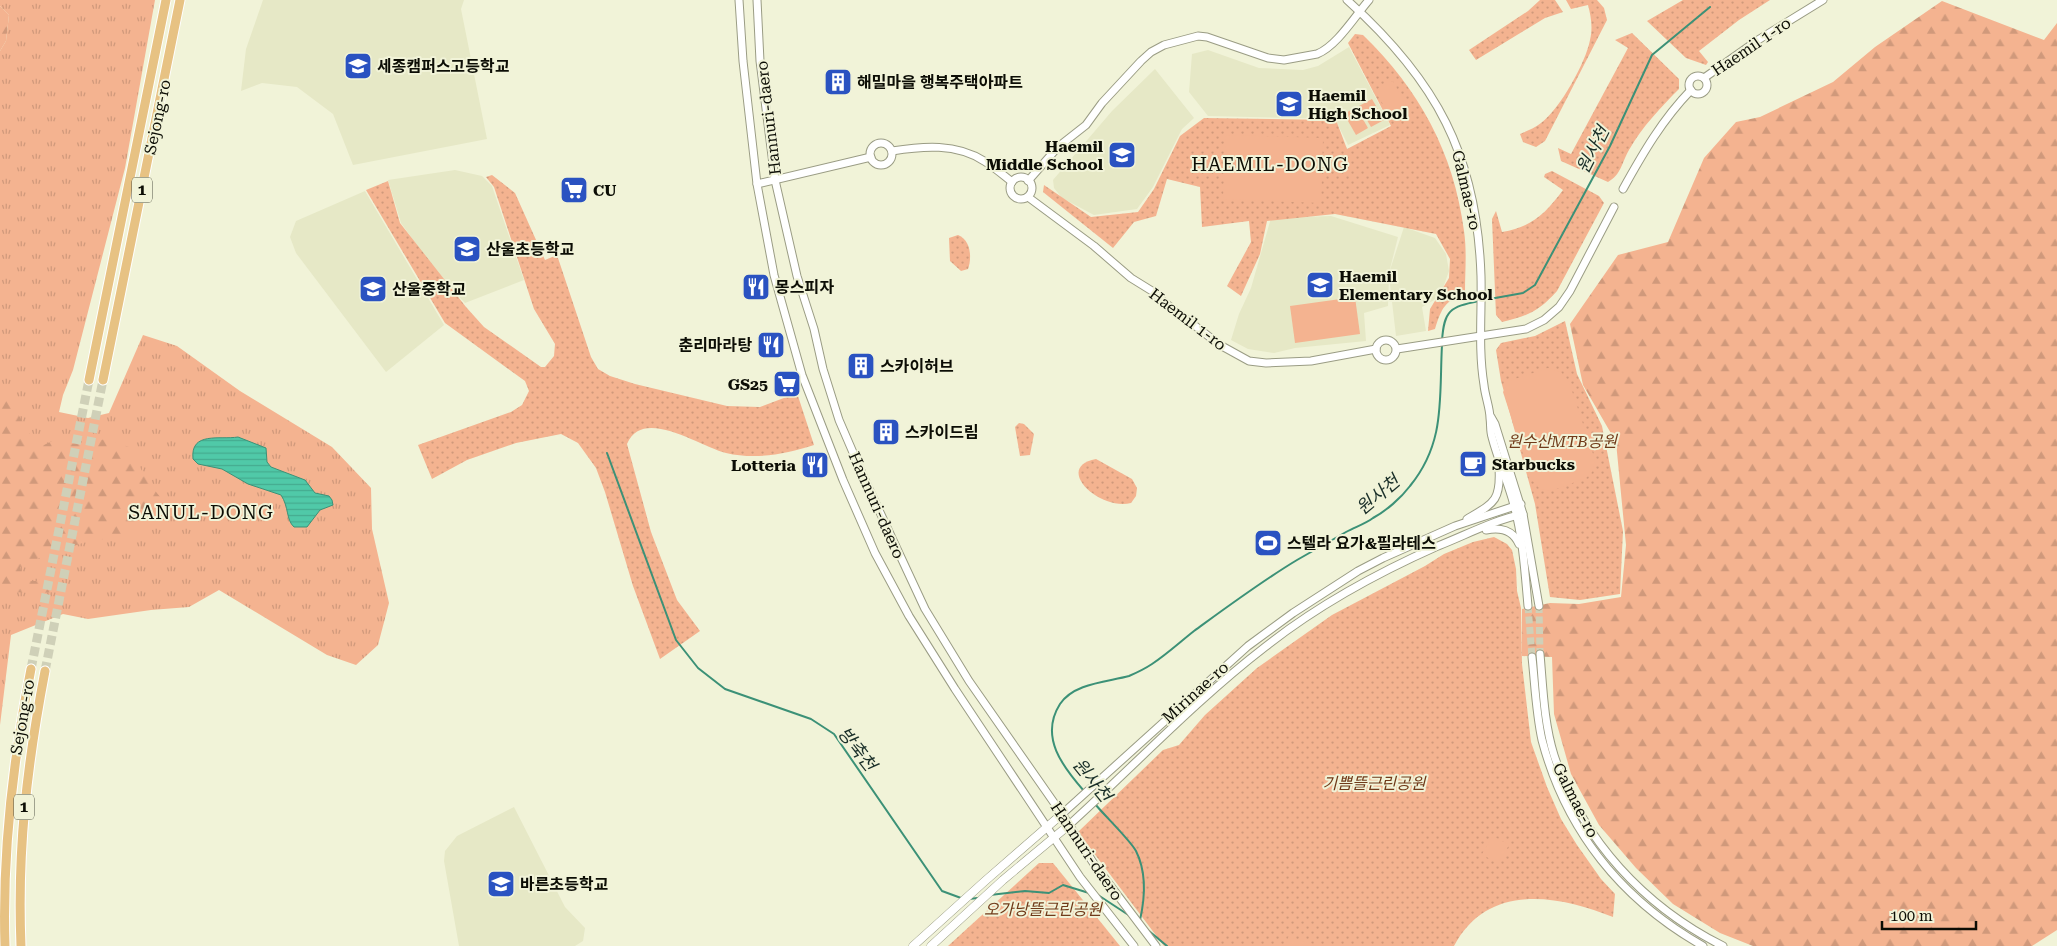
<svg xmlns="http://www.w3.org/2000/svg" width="2057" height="946" viewBox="0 0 2057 946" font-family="'Roboto Serif','Noto Sans KR',serif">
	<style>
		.built { fill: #e6e8c6 }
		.grass { fill: url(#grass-tufts) }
		.forest { fill: url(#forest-firs) }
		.park { fill: url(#park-dots) }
		.garden { fill: #f4b390 }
		.water { fill: url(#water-rules); stroke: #3c9177 }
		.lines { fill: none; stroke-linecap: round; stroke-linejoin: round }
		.stream { stroke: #3c9177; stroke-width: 2 }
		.tertiary-tunnel { stroke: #cfd0b8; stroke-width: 7; stroke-dasharray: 7 3.5; stroke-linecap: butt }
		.trunk-tunnel { stroke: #cfd0b8; stroke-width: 9; stroke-dasharray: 9 4.5; stroke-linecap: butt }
		.tertiary-casing { stroke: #9a9c84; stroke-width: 9 }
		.secondary-casing { stroke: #9a9c84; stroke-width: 9 }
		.trunk-casing { stroke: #fff; stroke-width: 11 }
		.tertiary { stroke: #fff; stroke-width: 7 }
		.secondary { stroke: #fff; stroke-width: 8 }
		.trunk { stroke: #e7c283; stroke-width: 9 }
		.labels { text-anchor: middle; stroke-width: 4; stroke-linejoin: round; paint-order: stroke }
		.shield { fill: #f1f3d8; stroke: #515244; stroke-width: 1 }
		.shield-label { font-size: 15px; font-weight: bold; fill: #0c0d05 }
		.street-label { font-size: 16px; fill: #0c0d05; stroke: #f1f3d8 }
		.poi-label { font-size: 16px; font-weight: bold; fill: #0c0d05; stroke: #f1f3d8; text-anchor: start }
		.park-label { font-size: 16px; font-style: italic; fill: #703a19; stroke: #f1f3d8 }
		.water-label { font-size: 18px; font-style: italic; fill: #192e28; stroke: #f1f3d8 }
		.quarter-label { font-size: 19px; letter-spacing: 1px; fill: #0c0d05; stroke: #f1f3d8 }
	</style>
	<defs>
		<pattern id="grass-tufts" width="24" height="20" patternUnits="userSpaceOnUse" patternTransform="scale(1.25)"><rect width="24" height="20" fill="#f4b390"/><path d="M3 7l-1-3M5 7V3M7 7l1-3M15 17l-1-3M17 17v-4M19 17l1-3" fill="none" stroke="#d0997b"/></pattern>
		<pattern id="forest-firs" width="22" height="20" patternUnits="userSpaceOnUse" patternTransform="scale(1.25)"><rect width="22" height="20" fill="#f4b390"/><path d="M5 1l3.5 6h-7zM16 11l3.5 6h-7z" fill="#d0997b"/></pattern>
		<pattern id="park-dots" width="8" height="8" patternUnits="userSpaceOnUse" patternTransform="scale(1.25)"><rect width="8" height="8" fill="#f4b390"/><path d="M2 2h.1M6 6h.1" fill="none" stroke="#d0997b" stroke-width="1.8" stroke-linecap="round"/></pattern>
		<pattern id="water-rules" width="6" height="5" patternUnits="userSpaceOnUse" patternTransform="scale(1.25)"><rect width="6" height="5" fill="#50c9a8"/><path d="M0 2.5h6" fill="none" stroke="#45ab8f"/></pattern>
	</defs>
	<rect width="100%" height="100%" fill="#f1f3d8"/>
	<g class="built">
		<polygon points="263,0 464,0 461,9 487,139 353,165 333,114 297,87 262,83 241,91 246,49"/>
		<polygon points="1349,47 1390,125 1348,145 1335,119 1208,116 1189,92 1192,54 1208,50 1259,68 1303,70 1318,66"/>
		<polygon points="1155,69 1194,118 1182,129 1153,187 1137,209 1094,215 1062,198 1054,188 1053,180 1112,111"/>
		<polygon points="455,170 482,176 492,186 524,280 465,303 439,276 401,223 388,180"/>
		<polygon points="365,191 444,325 386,372 296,253 290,237 296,221"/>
		<polygon points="1331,216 1398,237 1389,273 1404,227 1435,238 1446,254 1449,271 1443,288 1434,300 1422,307 1426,331 1396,336 1389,276 1388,306 1364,313 1366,341 1295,348 1274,353 1248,349 1231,340 1239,314 1251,288 1271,218"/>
		<polygon points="514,807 565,907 585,928 583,941 575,946 459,946 444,861 445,851 457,836"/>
	</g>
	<polygon class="grass" points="0,0 155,0 125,168 73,370 63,395 59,412 88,418 109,413 143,335 177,346 240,391 332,447 371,488 372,529 389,603 378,645 356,665 327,655 219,590 189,607 151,610 88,619 63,614 11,635 0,725 0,51 6,41 9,15 0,6"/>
	<g class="forest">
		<polygon points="1942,1 2044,40 2057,23 2057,930 2032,946 1753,946 1720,933 1673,904 1636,868 1599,825 1571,774 1554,714 1552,657 1522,656 1522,609 1550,603 1579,604 1621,597 1626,545 1616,442 1583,385 1570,324 1618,255 1668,242 1704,158 1736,122 1760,117 1833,82 1875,47"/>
		<polygon points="0,6 9,15 6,41 0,51"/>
		<path d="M0 394 8 397 38 448 60 437 70 444 107 439 129 447 148 482 165 503 132 537 91 540 31 561 20 567 24 581H37L45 577 57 584 56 592C37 594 19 591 0 593Z"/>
	</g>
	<g class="park">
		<polygon points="1540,0 1555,0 1563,12 1545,18 1476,60 1469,50 1528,11"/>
		<path d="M1566 0H1597L1604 8 1607 20 1545 141 1536 147 1523 142 1520 134C1527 131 1535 128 1541 123 1560 109 1586 62 1590 40 1593 28 1591 16 1588 5L1571 9Z"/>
		<polygon points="1683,0 1770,0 1739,20 1699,51 1708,62 1706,65 1686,58 1647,21"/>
		<path d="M1632 33 1679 79V89C1661 107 1642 127 1629 150 1622 162 1621 175 1608 182L1561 161 1558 148 1571 154 1628 48 1615 40Z"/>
		<path d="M1355 34 1363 35C1419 89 1454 153 1464 231 1467 251 1465 272 1465 292 1444 303 1442 307 1435 329L1428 331 1430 309 1449 278 1450 259 1436 234 1335 214 1267 221 1260 254 1241 296 1227 286 1251 242 1249 221 1202 227 1200 187 1167 179 1156 216 1134 222 1113 248 1043 192 1044 185 1091 217 1138 212 1154 189 1180 136 1204 118 1336 120 1347 149 1391 126 1348 43Z"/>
		<path d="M1552 171 1599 196 1604 203 1557 291C1539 311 1528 316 1502 322L1496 315 1492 219 1496 211 1502 232C1532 227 1545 214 1563 190L1544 177 1545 174Z"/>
		<path d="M492 175 515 193 545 260 557 255 591 357 598 369 610 376 635 384 727 406 760 407 797 393 814 445C786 454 756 460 726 453 700 447 643 406 627 444L651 532 677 600 700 631 660 659 633 586 605 492 596 468 578 443 561 434 516 443 467 460 432 479 418 445 511 412 522 405 529 391 525 381 445 323 366 190 388 181 400 223 466 307 484 327 541 367H545L554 356 555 344 534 309 494 187 486 177Z"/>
		<path d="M958 235C971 240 972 258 968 269L961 271 950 261 949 238Z"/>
		<polygon points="1565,321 1577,374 1602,426 1623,531 1620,594 1580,600 1550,597 1535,504 1501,381 1496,350 1501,343 1535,336"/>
		<polygon points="1019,423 1024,424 1034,434 1030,455 1020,456 1015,427"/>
		<path d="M1096 459 1132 479 1137 488 1136 496 1131 503C1099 511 1053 467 1096 459Z"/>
		<path d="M1494 537 1507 544 1512 550 1516 569 1517 591 1521 608 1522 664 1531 742 1547 787 1561 819 1577 845 1601 879 1615 894 1613 917C1558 895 1488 882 1454 946H1164L1078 832 1163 750 1179 745 1205 715 1257 668 1332 615 1425 566 1444 554 1473 542Z"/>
		<polygon points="1039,863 1053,863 1120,946 948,946"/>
	</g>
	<g class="garden">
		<polygon points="1393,81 1409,111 1392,121 1375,90"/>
		<polygon points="1372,99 1384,120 1371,127 1359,106"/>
		<polygon points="1356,107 1368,128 1356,135 1344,114"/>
		<polygon points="1226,135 1323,138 1321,203 1223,199"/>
		<polygon points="1355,297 1360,334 1295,343 1290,306"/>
		<polygon points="1548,368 1561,372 1569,382 1595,460 1592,472 1586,478 1551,491 1540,489 1531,479 1503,392 1509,381"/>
		<polygon points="1493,836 1509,845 1498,864 1482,854"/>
		<polygon points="1288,937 1317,945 1317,946 1286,946"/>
	</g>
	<path class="water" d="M238 437 266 448 267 462 271 467 305 480 315 493 329 496 332 500 333 505 320 510 307 527H294C286 520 289 507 281 495L248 484 222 469 198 464 193 459C190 431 220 440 238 437Z"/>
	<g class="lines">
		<g class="stream">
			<polyline points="1484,300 1523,293 1535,285 1610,146 1652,55 1710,7"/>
			<path d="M1442 341C1444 310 1450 307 1479 301"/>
			<polyline points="607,453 676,640 698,668 725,689 811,719 834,734 942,891 961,898"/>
			<path d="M1084 791C1063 767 1039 737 1060 704 1074 683 1107 682 1129 676 1136 673 1146 668 1152 664 1167 654 1180 642 1194 631 1227 607 1262 581 1297 560 1313 551 1330 541 1346 532 1355 527 1365 524 1373 518 1386 511 1401 498 1410 486 1446 442 1439 398 1442 345"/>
			<path d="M1095 804C1105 816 1130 840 1136 851 1147 873 1145 898 1140 920"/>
			<polyline points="990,895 1025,891 1049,893 1063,885 1089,893"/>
			<polyline points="1098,895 1130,916"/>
			<polyline points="968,899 978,898"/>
			<polyline points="1149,931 1167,946"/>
		</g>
		<g class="tertiary-tunnel">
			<polyline points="1528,606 1532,657"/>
			<polyline points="1539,606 1540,654"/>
		</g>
		<g class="trunk-tunnel">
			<polyline points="31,669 89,380"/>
			<polyline points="45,671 103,380"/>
		</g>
		<defs>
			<g id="tertiary">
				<polyline points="739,0 743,61 757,184 774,275 802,375 843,480 875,553 909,616 955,689 1080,877 1134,946"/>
				<polyline points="757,0 760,61 775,180 797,276 814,329 823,369 839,420 864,478 925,609 969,681 1064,817 1094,864 1156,946"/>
				<path d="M1347 0C1436 80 1477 155 1481 276 1482 312 1478 349 1484 385 1485 396 1490 408 1490 418 1491 425 1490 431 1492 437 1498 460 1508 482 1514 505 1523 538 1525 573 1528 606"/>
				<circle cx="1698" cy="85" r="9"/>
				<polyline points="1704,78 1758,40 1823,0"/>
				<circle cx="881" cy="154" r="11"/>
				<path d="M892 151C923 146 956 143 984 161 994 167 1003 175 1012 182"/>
				<circle cx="1021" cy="188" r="11"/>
				<path d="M1028 181 1058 147 1086 125 1102 103 1141 61 1151 52 1164 45 1198 36 1207 37 1268 58 1284 60 1317 54C1337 46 1355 16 1369 0"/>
				<polyline points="757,184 871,157"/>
				<path d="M1623 189C1643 153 1662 120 1691 90"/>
				<polyline points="1028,197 1094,246 1131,278 1152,291 1164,302 1220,345 1249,361 1266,363 1311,361 1376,349"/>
				<circle cx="1386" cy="350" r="10"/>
				<polyline points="1397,349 1526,329 1544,320 1559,307 1570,291 1614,207"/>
				<polyline points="1491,417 1495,424 1523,514 1539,606"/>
				<path d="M1467 519C1494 503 1501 501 1499 468"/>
				<path d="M1486 530C1500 527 1513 530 1519 544"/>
				<path d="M1540 654C1543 688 1544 723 1554 755 1582 840 1645 907 1723 946"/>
				<path d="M1532 657C1535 685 1536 713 1542 740 1566 831 1622 900 1703 946"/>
				<polyline points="1062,814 1248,646 1293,613 1358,571 1383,558 1455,526 1521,504"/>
				<path d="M1069 825C1134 766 1195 701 1265 647 1318 605 1377 573 1438 546 1466 535 1494 520 1523 514"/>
			</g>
			<g id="secondary">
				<polyline points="913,946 985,881 1062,814"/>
				<polyline points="931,946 1003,880 1069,825"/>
			</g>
			<g id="trunk">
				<polyline points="89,380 166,0"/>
				<polyline points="103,380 180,0"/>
				<path d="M5 946C2 852 13 760 31 669"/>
				<path d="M21 946C17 850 27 765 45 671"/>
			</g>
		</defs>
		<use href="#tertiary" class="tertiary-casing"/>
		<use href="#secondary" class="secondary-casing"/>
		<use href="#trunk" class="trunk-casing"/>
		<use href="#tertiary" class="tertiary"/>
		<use href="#secondary" class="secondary"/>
		<use href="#trunk" class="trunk"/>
	</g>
	<defs>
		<symbol id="school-square" viewBox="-11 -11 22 22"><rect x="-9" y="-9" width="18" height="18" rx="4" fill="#2a52c1" stroke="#f1f3d8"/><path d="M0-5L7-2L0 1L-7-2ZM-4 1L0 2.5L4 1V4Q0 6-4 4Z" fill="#fff"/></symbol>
		<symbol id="building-square" viewBox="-11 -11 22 22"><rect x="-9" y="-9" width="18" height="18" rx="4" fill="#2a52c1" stroke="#f1f3d8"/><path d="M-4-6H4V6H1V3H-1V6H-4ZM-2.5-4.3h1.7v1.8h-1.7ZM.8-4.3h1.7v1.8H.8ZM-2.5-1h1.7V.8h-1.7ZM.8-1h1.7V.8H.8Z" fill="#fff"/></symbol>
		<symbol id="supermarket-square" viewBox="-11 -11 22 22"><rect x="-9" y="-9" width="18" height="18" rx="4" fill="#2a52c1" stroke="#f1f3d8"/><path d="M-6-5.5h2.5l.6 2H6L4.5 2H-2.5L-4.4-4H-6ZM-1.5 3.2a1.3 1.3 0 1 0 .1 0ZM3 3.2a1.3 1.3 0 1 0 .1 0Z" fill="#fff"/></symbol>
		<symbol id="restaurant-square" viewBox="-11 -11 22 22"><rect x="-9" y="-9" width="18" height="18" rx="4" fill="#2a52c1" stroke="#f1f3d8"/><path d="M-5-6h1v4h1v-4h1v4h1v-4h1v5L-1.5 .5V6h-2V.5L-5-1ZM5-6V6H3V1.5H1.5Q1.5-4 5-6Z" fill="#fff"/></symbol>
		<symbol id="cafe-square" viewBox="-11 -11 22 22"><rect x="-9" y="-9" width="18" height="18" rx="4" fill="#2a52c1" stroke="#f1f3d8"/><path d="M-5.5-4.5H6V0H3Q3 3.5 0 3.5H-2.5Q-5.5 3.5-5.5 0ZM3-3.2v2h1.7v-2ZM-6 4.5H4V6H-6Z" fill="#fff"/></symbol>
		<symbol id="stadium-square" viewBox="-11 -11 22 22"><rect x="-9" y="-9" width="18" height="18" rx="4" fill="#2a52c1" stroke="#f1f3d8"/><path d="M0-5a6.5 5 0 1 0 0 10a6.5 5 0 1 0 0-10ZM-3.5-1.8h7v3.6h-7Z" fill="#fff"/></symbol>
	</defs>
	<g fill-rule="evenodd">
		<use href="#school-square" x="342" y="50" width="32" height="32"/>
		<use href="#building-square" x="822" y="66" width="32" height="32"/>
		<use href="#school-square" x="1273" y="88" width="32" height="32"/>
		<use href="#school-square" x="1106" y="139" width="32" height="32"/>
		<use href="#supermarket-square" x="558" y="174" width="32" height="32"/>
		<use href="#school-square" x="451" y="233" width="32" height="32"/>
		<use href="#school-square" x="1304" y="269" width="32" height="32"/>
		<use href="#restaurant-square" x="740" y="271" width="32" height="32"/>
		<use href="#school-square" x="357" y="273" width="32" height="32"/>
		<use href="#restaurant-square" x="755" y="329" width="32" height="32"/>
		<use href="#building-square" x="845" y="350" width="32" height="32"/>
		<use href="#supermarket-square" x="771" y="368" width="32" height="32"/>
		<use href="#building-square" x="870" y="416" width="32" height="32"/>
		<use href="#cafe-square" x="1457" y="448" width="32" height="32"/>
		<use href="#restaurant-square" x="799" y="449" width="32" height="32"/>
		<use href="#stadium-square" x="1252" y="527" width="32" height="32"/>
		<use href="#school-square" x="485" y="868" width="32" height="32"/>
	</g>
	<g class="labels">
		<g class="shield">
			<rect x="132" y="177.5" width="20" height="25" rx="4"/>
			<rect x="14" y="794.5" width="20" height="25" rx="4"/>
		</g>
		<g class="shield-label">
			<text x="142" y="195">1</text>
			<text x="24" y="812">1</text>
		</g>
		<g class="street-label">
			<text transform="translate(1751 46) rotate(-34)" y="6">Haemil 1-ro</text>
			<text transform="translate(157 117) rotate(-78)" y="6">Sejong-ro</text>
			<text transform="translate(768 118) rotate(-97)" y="6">Hannuri-daero</text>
			<text transform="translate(1467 190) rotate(77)" y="6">Galmae-ro</text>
			<text transform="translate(1188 319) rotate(37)" y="6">Haemil 1-ro</text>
			<text transform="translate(877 505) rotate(66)" y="6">Hannuri-daero</text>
			<text transform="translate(1195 692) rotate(-42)" y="6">Mirinae-ro</text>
			<text transform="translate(22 717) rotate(-80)" y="6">Sejong-ro</text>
			<text transform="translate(1576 800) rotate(63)" y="6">Galmae-ro</text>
			<text transform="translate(1087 851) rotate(56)" y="6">Hannuri-daero</text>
		</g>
		<g class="poi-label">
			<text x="377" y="72">세종캠퍼스고등학교</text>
			<text x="857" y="88">해밀마을 행복주택아파트</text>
			<text x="1308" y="101">Haemil<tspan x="1308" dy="18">High School</tspan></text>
			<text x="1103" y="152" text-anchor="end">Haemil<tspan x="1103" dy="18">Middle School</tspan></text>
			<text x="593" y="196">CU</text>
			<text x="486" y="255">산울초등학교</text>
			<text x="1339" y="282">Haemil<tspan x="1339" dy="18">Elementary School</tspan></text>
			<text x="775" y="293">몽스피자</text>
			<text x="392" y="295">산울중학교</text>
			<text x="752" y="351" text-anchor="end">춘리마라탕</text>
			<text x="880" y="372">스카이허브</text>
			<text x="768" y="390" text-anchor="end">GS25</text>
			<text x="905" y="438">스카이드림</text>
			<text x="1492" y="470">Starbucks</text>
			<text x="796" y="471" text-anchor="end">Lotteria</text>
			<text x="1287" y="549">스텔라 요가&amp;필라테스</text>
			<text x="520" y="890">바른초등학교</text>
		</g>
		<g class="park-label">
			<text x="1562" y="447">원수산MTB공원</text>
			<text x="1374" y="789">기쁨뜰근린공원</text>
			<text x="1043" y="915">오가낭뜰근린공원</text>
		</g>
		<g class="water-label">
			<text transform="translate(1593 150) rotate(-63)" y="6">원사천</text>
			<text transform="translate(1378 495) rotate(-40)" y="6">원사천</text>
			<text transform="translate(857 749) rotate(52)" y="6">방축천</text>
			<text transform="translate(1092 780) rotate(51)" y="6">원사천</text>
		</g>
		<g class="quarter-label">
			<text x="1270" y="171">HAEMIL-DONG</text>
			<text x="201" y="519">SANUL-DONG</text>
		</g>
	</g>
	<path d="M1882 921v8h94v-8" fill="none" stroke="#0c0d05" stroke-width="2.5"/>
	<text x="1890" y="921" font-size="15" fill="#0c0d05" stroke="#f1f3d8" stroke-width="4" paint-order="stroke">100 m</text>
</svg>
